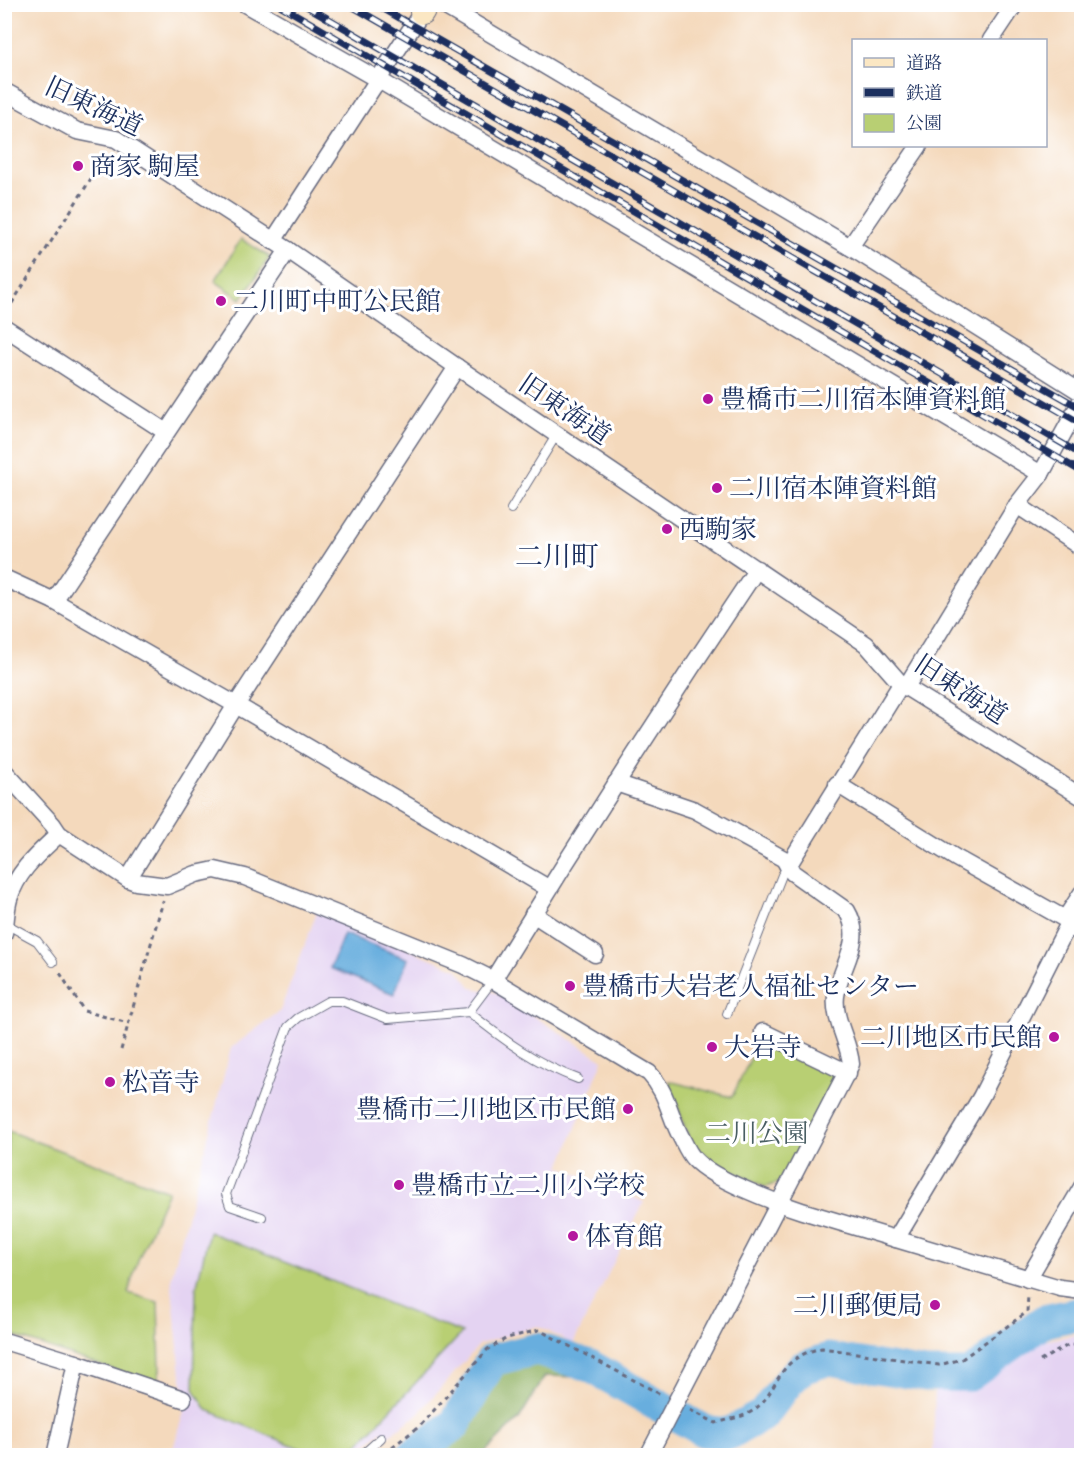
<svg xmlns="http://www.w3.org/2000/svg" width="1086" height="1460" viewBox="0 0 1086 1460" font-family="'Sorts Mill Goudy','Noto Serif JP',serif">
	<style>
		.built { fill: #e4d3f2 }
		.green { fill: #b8cf73; stroke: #6a7f68; stroke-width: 1.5 }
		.forest { fill: #92b265; stroke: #567062; stroke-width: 1.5 }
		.water { fill: #67aede; stroke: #416e9e; stroke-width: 1.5 }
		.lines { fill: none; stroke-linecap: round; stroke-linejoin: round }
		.river { stroke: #67aede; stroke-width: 33 }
		.lane-casing { stroke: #676a7f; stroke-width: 10 }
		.street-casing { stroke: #676a7f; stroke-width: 19 }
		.secondary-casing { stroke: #676a7f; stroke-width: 26 }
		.path { stroke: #676a7f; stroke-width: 3; stroke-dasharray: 4.5 4.5; stroke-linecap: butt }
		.lane { stroke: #fff; stroke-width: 8 }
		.street { stroke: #fff; stroke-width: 16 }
		.secondary { stroke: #fbe7c3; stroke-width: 24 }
		.rail-casing { stroke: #1b2f5e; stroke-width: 7 }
		.rail { stroke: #fff; stroke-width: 4.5; stroke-dasharray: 14; stroke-linecap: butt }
		.poi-dot { fill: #b5179e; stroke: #fff; stroke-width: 2 }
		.labels { text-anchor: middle; stroke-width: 6; stroke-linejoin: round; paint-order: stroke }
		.street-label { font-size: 26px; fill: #1b2f5e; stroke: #fff }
		.poi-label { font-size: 26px; fill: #1b2f5e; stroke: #fff; text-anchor: start }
		.park-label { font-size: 26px; fill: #4a5f64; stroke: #fff }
		.quarter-label { font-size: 28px; fill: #1b2f5e; stroke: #fff }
	</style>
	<rect width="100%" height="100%" fill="#fff"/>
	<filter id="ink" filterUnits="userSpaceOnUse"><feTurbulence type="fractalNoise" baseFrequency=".0167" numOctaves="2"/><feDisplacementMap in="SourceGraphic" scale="12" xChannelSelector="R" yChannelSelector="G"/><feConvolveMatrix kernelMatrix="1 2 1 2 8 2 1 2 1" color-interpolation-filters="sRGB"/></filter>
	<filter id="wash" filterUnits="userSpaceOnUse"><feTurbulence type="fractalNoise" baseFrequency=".008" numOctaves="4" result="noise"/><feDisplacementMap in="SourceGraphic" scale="24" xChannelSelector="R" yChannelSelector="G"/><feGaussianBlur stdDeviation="1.35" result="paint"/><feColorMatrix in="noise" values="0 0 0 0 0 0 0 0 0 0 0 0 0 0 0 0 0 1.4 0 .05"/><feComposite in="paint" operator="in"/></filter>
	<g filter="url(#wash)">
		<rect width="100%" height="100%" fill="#f4d9bc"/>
		<g class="built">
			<polygon points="317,912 457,969 472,988 497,993 603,1060 560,1167 644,1202 573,1344 538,1326 480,1344 416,1416 385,1438 382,1431 353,1455 171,1456 189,1394 182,1385 171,1279 231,1048 280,1011"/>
			<polygon points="1081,1334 1081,1455 933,1455 935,1390 1031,1343"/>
		</g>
		<g class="green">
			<polygon points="241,239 270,257 241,299 215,281"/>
			<polygon points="763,1032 839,1072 782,1182 765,1187 717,1163 690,1142 669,1081 732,1097"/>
			<polygon points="8,1131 168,1191 138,1260 128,1293 158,1302 160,1370 156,1384 5,1333 4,1214"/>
			<polygon points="209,1232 462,1333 353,1450 337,1455 316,1455 207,1410 194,1389 196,1289"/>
		</g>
		<polygon class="forest" points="536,1340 575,1358 578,1377 545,1376 519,1419 482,1455 420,1455 491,1371"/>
		<polygon class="water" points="344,934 408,959 394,994 330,968"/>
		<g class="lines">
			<polyline class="river" points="412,1456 455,1424 492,1360 537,1349 590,1366 704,1431 728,1434 763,1415 789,1381 802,1368 829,1359 926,1375 969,1375 1044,1321 1082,1313"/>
		</g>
	</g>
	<g filter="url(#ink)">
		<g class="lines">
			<defs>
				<g id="lane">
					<polyline points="511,509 557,434"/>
					<polyline points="6,924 37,941 53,962"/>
					<path d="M469 1012C503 1040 537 1064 578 1079"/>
					<polyline points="727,1014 782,875 788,866"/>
					<polyline points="262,1217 230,1206 226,1194 288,1027 298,1018 328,1001 342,1001 388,1019 469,1012 493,980"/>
					<polyline points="361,1456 381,1438"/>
				</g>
				<g id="street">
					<polyline points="245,4 377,79 1041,474"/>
					<polyline points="441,4 850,247 1082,393"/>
					<polyline points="991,40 1015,4"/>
					<polyline points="4,91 77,131 116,139 288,250 457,367 866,644 901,684 1082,797"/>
					<polyline points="273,241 422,12"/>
					<polyline points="850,247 919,146"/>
					<polyline points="4,327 166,432"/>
					<polyline points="1017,505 1082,548"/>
					<polyline points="4,578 54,601 236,705 548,888"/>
					<polyline points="54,601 288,250"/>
					<polyline points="906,687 1017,505 1041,474 1082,399"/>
					<polyline points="4,771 53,825 59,834"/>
					<polyline points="616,783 695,810 784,859 788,866"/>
					<polyline points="837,784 956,858 1065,919 1068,925 1082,934"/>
					<polyline points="128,879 236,705 457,367"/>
					<polyline points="533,914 595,954"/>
					<polyline points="1065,919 1082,893"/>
					<path d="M4 933C6 922 6 909 9 899 17 871 39 853 59 834L128 879 136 882 167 886 196 874 215 870 245 877 463 965 493 980 649 1073C668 1093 669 1116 682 1139 685 1145 689 1154 694 1159 712 1179 774 1202 802 1211L1060 1288 1082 1291"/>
					<path d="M493 980C578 841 666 704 757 569"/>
					<polyline points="763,1032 848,1073"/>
					<polyline points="896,1239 981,1097 1068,925"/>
					<polyline points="1028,1279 1082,1187"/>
					<polyline points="4,1341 76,1363 55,1456"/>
					<polyline points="76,1363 183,1399"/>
					<path d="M648 1456 851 1064C849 1041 833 1019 836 996 840 966 865 941 847 911L793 873 788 866 901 684"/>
				</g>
				<polyline id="secondary" points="422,12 426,4"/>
			</defs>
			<use href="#lane" class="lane-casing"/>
			<use href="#street" class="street-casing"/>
			<use href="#secondary" class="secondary-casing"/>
			<g class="path">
				<polyline points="7,311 106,155"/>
				<polyline points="60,973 84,1011 128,1023"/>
				<polyline points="121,1050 163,901"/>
				<polyline points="1040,1361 1068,1345 1082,1345"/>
				<path d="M690 1410 716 1423C726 1420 738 1418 747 1414 782 1396 770 1359 822 1348L939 1365 962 1359 1027 1312 1028 1295"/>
				<polyline points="392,1447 420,1426 488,1349 507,1338 539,1330 660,1394"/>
			</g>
			<use href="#lane" class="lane"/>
			<use href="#street" class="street"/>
			<use href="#secondary" class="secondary"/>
			<defs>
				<g id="rail">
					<polyline points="278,4 1082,472"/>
					<polyline points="303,4 1082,455"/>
					<polyline points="348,4 1082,424"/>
					<polyline points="375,4 1082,409"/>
				</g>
			</defs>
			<use href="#rail" class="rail-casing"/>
			<use href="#rail" class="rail"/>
		</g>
	</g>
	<g class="poi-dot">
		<circle cx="78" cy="166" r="6"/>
		<circle cx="221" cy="301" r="6"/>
		<circle cx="708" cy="399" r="6"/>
		<circle cx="717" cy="488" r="6"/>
		<circle cx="667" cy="529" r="6"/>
		<circle cx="570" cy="986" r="6"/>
		<circle cx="1054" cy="1037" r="6"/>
		<circle cx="712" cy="1047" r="6"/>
		<circle cx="110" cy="1082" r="6"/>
		<circle cx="628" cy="1109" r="6"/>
		<circle cx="399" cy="1185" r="6"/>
		<circle cx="573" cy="1236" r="6"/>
		<circle cx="935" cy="1305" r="6"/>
	</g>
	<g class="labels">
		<g class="street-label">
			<text transform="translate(94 106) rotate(25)" y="9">旧東海道</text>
			<text transform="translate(565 409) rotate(34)" y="9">旧東海道</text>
			<text transform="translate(961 689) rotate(33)" y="9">旧東海道</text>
		</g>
		<g class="poi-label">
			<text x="90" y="175">商家 駒屋</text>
			<text x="233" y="310">二川町中町公民館</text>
			<text x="720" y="408">豊橋市二川宿本陣資料館</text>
			<text x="729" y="497">二川宿本陣資料館</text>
			<text x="679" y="538">西駒家</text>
			<text x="582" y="995">豊橋市大岩老人福祉センター</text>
			<text x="1042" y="1046" text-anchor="end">二川地区市民館</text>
			<text x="724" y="1056">大岩寺</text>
			<text x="122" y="1091">松音寺</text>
			<text x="616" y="1118" text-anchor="end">豊橋市二川地区市民館</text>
			<text x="411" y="1194">豊橋市立二川小学校</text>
			<text x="585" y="1245">体育館</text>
			<text x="923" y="1314" text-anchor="end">二川郵便局</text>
		</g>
		<g class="park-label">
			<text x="757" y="1142">二川公園</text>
		</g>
		<g class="quarter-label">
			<text x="557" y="566">二川町</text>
		</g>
	</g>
	<rect width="1086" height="1460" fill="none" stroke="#fff" stroke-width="24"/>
	<rect x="852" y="39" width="195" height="108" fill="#ffffff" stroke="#a4acbf" stroke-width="1.5"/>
	<rect x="864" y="58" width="30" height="9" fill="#fbe7c3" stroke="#a4acbf" stroke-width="1.5"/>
	<text x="906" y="69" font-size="18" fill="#1b2f5e">道路</text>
	<rect x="864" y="88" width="30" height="9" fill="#1b2f5e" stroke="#a4acbf" stroke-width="1.5"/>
	<text x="906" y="99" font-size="18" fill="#1b2f5e">鉄道</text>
	<rect x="864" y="114" width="30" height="18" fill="#b8cf73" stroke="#a4acbf" stroke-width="1.5"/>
	<text x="906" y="129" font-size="18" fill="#1b2f5e">公園</text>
</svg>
